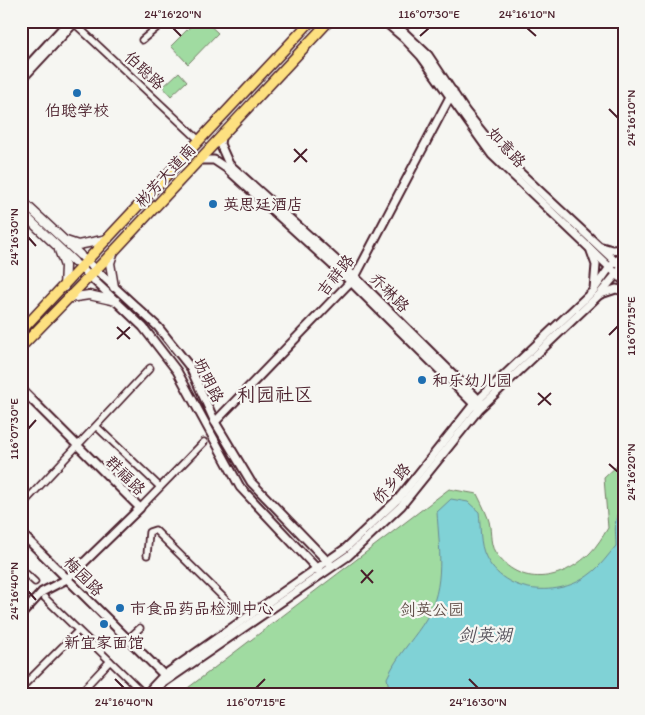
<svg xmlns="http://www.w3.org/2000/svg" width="645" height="715" viewBox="0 0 645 715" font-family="Itim,'LXGW WenKai TC',sans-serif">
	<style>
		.green { fill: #a0dba1; stroke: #757d66 }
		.water { fill: #80d2d6; stroke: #6a8a92 }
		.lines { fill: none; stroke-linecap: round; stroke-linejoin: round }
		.minor-casing { stroke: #4a1f2b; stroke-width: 9 }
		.tertiary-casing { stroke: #4a1f2b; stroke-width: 11 }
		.secondary-casing { stroke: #4a1f2b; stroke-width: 11 }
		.primary-casing { stroke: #4a1f2b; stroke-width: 12 }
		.minor { stroke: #f6f6f2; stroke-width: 5.5 }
		.tertiary { stroke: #f6f6f2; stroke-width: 7 }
		.secondary { stroke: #f6f6f2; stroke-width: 8 }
		.primary { stroke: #fde080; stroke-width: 9 }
		.ticks { fill: none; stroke: #4a1f2b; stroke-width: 2 }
		.poi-dot { fill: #1f6fb2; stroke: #f6f6f2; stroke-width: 2 }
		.labels { text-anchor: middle; stroke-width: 4.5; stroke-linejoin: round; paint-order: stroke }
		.street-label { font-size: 16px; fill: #4a1f2b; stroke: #f6f6f2 }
		.poi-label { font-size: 16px; fill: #4a1f2b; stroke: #f6f6f2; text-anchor: start }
		.park-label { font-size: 16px; fill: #604e48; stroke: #f6f6f2 }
		.water-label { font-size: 18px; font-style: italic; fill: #5a555e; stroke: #f6f6f2 }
		.quarter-label { font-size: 19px; fill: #4a1f2b; stroke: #f6f6f2 }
		.neatline { fill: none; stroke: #4a1f2b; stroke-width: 2 }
		.ticks-label { font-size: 12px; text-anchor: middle; fill: #4a1f2b }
	</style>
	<rect width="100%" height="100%" fill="#f6f6f2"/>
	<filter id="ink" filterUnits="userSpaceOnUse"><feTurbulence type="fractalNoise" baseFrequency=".02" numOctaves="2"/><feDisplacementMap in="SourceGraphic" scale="10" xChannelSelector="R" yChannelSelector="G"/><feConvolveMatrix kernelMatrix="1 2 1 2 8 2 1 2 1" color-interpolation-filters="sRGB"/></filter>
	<g filter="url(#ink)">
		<g class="green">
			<polygon points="196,21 205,21 218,33 188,64 171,46"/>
			<polygon points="179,72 187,81 171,96 163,87"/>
			<path d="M619 464H624V694H180L449 489 477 494C481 502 485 510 488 518 492 528 489 543 495 552 519 588 562 581 590 553 597 546 603 536 608 528L604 478Z"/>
		</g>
		<path class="water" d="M451 499 468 502 479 512C481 526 479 544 486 557 504 595 560 598 590 574 600 567 608 555 616 546 616 531 612 515 624 504V694H390L387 678 391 670C401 651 416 636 426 619 446 586 439 547 437 512Z"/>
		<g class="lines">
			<defs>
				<g id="minor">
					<polyline points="73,22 199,140"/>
					<polyline points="142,40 165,21"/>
					<polyline points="97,427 160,487"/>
					<polyline points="21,506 150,368"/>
					<polyline points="140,508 204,442"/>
					<polyline points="147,555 149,532 155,530 238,612"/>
					<polyline points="21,569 35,582"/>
					<polyline points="45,598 141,691"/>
					<polyline points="129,638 140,628"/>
					<polyline points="21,688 76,633"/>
					<polyline points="79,694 110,661"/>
				</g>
				<g id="tertiary">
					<polyline points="384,21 404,38 421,56 492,155 624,281"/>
					<polyline points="392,21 428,55 466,112 498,152 618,264"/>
					<polyline points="21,73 69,21"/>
					<polyline points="21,80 76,21"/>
					<polyline points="221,137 220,144 229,164 355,277 481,402"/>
					<polyline points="199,160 214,160 226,168 351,282 476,406"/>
					<polyline points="602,247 612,250 624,249"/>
					<polyline points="591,251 596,265 594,289"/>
					<polyline points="83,258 158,327 190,367 215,422 251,482 331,565"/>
					<polyline points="78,265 143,327 177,371 240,487 320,572"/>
					<polyline points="601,294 616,289 624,291"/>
					<polyline points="21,389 140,508 67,579 42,592 21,615"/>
					<polyline points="215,422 355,277 453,91"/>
					<polyline points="21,533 166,677"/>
					<polyline points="153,690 348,556 401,506 479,409 599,295 624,265"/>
					<polyline points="146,694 164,675 346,548 399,498 474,404 593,291 610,267 624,255"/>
				</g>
				<g id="secondary">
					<polyline points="21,200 80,255"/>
					<polyline points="21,212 74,262"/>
					<polyline points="66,241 78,245 108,239"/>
					<polyline points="59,250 65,266 64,287"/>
					<polyline points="114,287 110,263 114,251"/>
					<polyline points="69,298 89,295 116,301"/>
				</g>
				<g id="primary">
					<polyline points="21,331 311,21"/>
					<polyline points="21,347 114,251 329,21"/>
				</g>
			</defs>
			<use href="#minor" class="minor-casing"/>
			<use href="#tertiary" class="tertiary-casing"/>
			<use href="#secondary" class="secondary-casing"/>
			<use href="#primary" class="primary-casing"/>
			<use href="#minor" class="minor"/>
			<use href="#tertiary" class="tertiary"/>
			<use href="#secondary" class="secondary"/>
			<use href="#primary" class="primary"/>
		</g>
	</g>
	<path class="ticks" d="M173 28 181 36M527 28 536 36M420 36 429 28M609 109 618 118M294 149 307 162M294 162 307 149M28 237 36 246M117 327 130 339M609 335 618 326M117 339 130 327M538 393 551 405M538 405 551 393M28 429 36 420M609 464 618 472M361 570 373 583M361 583 373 570M28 591 36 600M115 679 124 688M469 679 478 688M256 688 265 679"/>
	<g class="poi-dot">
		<circle cx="77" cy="93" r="5"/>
		<circle cx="213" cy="204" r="5"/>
		<circle cx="422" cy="380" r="5"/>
		<circle cx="120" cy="608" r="5"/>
		<circle cx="104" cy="624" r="5"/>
	</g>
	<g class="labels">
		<g class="street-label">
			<text transform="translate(145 70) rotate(43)" y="6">伯聪路</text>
			<text transform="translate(507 147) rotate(47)" y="6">如意路</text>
			<text transform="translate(165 175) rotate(-47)" y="6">彬芳大道南</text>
			<text transform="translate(335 275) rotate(-51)" y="6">吉祥路</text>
			<text transform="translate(390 292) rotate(45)" y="6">乔琳路</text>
			<text transform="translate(209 380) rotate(63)" y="6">坜明路</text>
			<text transform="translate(126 475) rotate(45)" y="6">群福路</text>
			<text transform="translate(391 483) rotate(-48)" y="6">侨乡路</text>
			<text transform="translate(84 576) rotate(45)" y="6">梅园路</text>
		</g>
		<g class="poi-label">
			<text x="77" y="116" text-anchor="middle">伯聪学校</text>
			<text x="223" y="210">英思廷酒店</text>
			<text x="432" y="386">和乐幼儿园</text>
			<text x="130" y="614">市食品药品检测中心</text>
			<text x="104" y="648" text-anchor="middle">新宜家面馆</text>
		</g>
		<g class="park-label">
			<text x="432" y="615">剑英公园</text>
		</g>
		<g class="water-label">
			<text x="485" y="641">剑英湖</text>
		</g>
		<g class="quarter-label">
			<text x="275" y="401">利园社区</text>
		</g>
	</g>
	<rect width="645" height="715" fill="none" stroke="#f6f6f2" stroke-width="55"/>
	<rect x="28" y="28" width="590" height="660" class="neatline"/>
	<g class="ticks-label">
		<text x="173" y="18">24°16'20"N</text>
		<text x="429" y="18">116°07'30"E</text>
		<text x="527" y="18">24°16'10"N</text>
		<text transform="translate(631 118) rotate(-90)" y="4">24°16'10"N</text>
		<text transform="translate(14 237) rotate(-90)" y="4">24°16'30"N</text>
		<text transform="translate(631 326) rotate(-90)" y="4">116°07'15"E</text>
		<text transform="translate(14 429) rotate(-90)" y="4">116°07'30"E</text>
		<text transform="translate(631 472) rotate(-90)" y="4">24°16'20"N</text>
		<text transform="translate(14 591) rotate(-90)" y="4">24°16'40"N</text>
		<text x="124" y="706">24°16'40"N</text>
		<text x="256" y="706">116°07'15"E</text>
		<text x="478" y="706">24°16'30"N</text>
	</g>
</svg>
